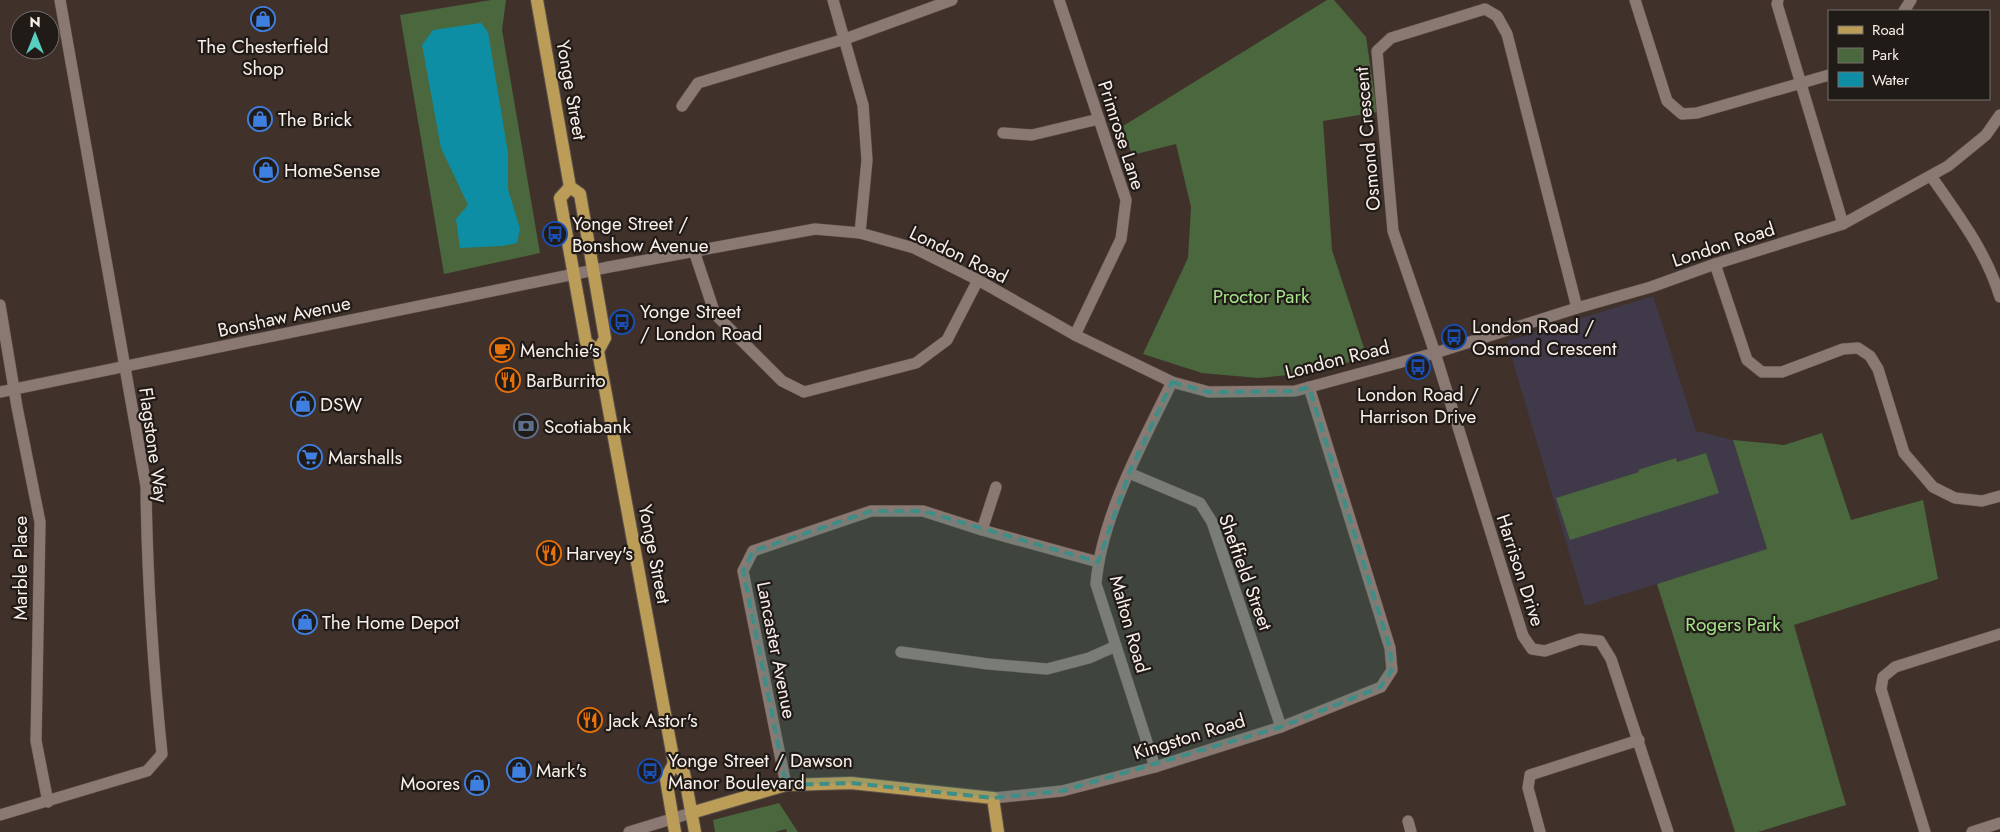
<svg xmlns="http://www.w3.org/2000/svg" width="2000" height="832" viewBox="0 0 2000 832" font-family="Jost,sans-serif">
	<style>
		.education { fill: #3f394a }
		.green { fill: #4a673d }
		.water { fill: #0e8ea4 }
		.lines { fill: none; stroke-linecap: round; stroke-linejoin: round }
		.minor-casing { stroke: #5d514b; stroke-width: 12 }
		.major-casing { stroke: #5d514b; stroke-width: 14 }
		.minor { stroke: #8a7972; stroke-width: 11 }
		.major { stroke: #bc9d58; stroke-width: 12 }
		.marked { fill: #3e8e87; fill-opacity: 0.2; stroke: #3e8e87; stroke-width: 4; stroke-dasharray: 10 6; stroke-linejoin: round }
		.labels { text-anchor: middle; stroke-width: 4.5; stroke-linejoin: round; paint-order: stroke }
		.poi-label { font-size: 19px; fill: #f9efeb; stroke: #211b18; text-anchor: start }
		.street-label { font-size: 19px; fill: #f9efeb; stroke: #211b18 }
		.park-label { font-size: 19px; fill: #a6e38b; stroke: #211b18 }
	</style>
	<rect width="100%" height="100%" fill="#40322b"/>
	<polygon class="education" points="1653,296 1696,431 1733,440 1767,550 1585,606 1507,341"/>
	<g class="green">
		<polygon points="491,0 506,0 502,30 540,253 444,274 400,15"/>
		<polygon points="1327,0 1334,0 1366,37 1377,112 1323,121 1332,250 1367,357 1310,373 1258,378 1202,373 1143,354 1188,258 1191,207 1176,144 1132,155 1123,126"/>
		<polygon points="1822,433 1851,520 1923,500 1938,579 1794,625 1846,805 1758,832 1735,832 1657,584 1767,549 1733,440 1784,445"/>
		<polygon points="1706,453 1719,493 1570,540 1556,498 1639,472 1638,470 1676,458 1677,462"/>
		<polygon points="779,803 798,832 787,832 786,829 775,832 715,832 713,820"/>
	</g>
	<polygon class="water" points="481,23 488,32 508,153 508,189 520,229 517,243 502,246 460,248 456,219 468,205 441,148 422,45 433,30"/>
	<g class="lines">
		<defs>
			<g id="minor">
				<polyline points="833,0 863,105 867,160 860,233"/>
				<polyline points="1059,0 1126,200 1121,239 1075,335"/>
				<polyline points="1635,0 1667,101 1682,114 1697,113 1829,75"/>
				<polyline points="1778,0 1777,4 1843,224"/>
				<polyline points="1904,11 1911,0"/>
				<polyline points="682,106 698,83 845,39 952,0"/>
				<polyline points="1003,133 1032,135 1099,119"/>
				<path d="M1931 176C1958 215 1986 251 2000 297"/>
				<polyline points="694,251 715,314 782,381 804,392 916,363 947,340 978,280"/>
				<polyline points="1715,264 1747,360 1762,372 1782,372 1843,349 1858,348 1870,356 1878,369 1904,453 1933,487 1955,498 1982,501 2000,496"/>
				<polyline points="0,305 17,407 40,522 36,741 48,802"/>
				<polyline points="1577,308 1507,34 1497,16 1485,9 1391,38 1377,51 1393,231 1435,353 1523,636 1532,649 1545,651 1580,639 1600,641 1611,659 1668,832"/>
				<polyline points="0,392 609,267 815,229 860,233 914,248 978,280 1075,335 1172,382 1209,392 1295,391 1435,353 1577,308 1651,287 1715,264 1843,224 1948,166 1986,135 2000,115"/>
				<polyline points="1129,473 1200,503 1212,522 1281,727"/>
				<polyline points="982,530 996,487"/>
				<polyline points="901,652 988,664 1047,669 1089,658 1116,646"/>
				<path d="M1155 767 1096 584C1101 517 1143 442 1172 382"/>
				<polyline points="786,785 743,571 753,551 871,511 923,511 982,530 1098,562"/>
				<polyline points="993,798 1062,791 1155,767 1281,727 1381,687 1392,670 1390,648 1309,387"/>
				<path d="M0 815 147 771 162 754C153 665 147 576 146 486L60 0"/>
				<polyline points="1408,821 1411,832"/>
				<polyline points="629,832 691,813"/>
				<polyline points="1540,832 1528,788 1530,775 1639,740"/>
				<polyline points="1925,832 1881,689 1883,677 1895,667 2000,634"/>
				<polyline points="1972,832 2000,823"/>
			</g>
			<g id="major">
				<polyline points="537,0 570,187 580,194 605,338 598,351 674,763 684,773 695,832"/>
				<polyline points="570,187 560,198 586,342 598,351"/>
				<polyline points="674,763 666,779 675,832"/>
				<polyline points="691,813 786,785 851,783 993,798 998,832"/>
			</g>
		</defs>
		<use href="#minor" class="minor-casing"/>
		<use href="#major" class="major-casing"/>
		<use href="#minor" class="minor"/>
		<use href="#major" class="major"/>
	</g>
	<path class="marked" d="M1172 382 1209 392 1295 391 1309 387 1390 648 1392 670 1381 687 1281 727 1062 791 993 798 851 783 786 785 743 571 753 551 871 511H923L1098 562 1129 473Z"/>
	<defs>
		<symbol id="shop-ring" viewBox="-11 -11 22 22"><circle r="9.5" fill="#211b18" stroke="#3f7fe0" stroke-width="1.5"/><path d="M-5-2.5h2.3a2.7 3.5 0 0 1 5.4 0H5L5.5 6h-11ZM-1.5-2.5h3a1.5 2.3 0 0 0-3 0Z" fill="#3f7fe0"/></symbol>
		<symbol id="bus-ring" viewBox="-11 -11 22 22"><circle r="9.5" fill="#211b18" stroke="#1a4fb4" stroke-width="1.5"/><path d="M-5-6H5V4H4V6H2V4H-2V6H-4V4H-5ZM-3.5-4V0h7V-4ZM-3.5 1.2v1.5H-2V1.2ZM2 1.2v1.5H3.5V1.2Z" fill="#1a4fb4"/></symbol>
		<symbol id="cafe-ring" viewBox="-11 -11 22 22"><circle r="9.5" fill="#211b18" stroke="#e8710a" stroke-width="1.5"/><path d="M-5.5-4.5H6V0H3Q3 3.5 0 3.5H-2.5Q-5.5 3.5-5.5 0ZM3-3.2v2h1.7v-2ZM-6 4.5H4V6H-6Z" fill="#e8710a"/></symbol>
		<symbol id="restaurant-ring" viewBox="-11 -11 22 22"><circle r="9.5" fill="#211b18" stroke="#e8710a" stroke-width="1.5"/><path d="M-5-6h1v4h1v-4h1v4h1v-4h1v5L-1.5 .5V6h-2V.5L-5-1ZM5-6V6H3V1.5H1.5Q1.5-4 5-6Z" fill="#e8710a"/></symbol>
		<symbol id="bank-ring" viewBox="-11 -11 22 22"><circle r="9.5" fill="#211b18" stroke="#5c6f8a" stroke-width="1.5"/><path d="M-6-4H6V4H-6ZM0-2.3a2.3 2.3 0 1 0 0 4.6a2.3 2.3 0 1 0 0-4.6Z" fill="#5c6f8a"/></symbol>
		<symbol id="supermarket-ring" viewBox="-11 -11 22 22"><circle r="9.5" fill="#211b18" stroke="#3f7fe0" stroke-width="1.5"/><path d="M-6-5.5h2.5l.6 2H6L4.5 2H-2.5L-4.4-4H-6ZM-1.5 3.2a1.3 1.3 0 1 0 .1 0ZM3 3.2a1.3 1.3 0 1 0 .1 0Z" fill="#3f7fe0"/></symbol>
	</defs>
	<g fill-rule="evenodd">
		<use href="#shop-ring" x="249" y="5" width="28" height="28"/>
		<use href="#shop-ring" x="246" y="105" width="28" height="28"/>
		<use href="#shop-ring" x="252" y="156" width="28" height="28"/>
		<use href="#bus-ring" x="541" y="220" width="28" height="28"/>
		<use href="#bus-ring" x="608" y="308" width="28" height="28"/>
		<use href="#bus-ring" x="1440" y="323" width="28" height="28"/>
		<use href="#cafe-ring" x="488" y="336" width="28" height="28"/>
		<use href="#bus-ring" x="1404" y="353" width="28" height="28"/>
		<use href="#restaurant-ring" x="494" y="366" width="28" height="28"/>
		<use href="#shop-ring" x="289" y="390" width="28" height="28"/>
		<use href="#bank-ring" x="512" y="412" width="28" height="28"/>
		<use href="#supermarket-ring" x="296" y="443" width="28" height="28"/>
		<use href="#restaurant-ring" x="535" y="539" width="28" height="28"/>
		<use href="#shop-ring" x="291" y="608" width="28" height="28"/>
		<use href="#restaurant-ring" x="576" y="706" width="28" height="28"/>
		<use href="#shop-ring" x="505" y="756" width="28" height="28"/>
		<use href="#bus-ring" x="636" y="757" width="28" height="28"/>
		<use href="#shop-ring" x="463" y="769" width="28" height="28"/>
	</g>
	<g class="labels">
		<g class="poi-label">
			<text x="263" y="53" text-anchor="middle">The Chesterfield<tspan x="263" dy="22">Shop</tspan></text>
			<text x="278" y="126">The Brick</text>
			<text x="284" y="177">HomeSense</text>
			<text x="572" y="230">Yonge Street /<tspan x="572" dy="22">Bonshow Avenue</tspan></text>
			<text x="640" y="318">Yonge Street<tspan x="640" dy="22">/ London Road</tspan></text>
			<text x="1472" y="333">London Road /<tspan x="1472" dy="22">Osmond Crescent</tspan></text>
			<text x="520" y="357">Menchie's</text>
			<text x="526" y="387">BarBurrito</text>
			<text x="1418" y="401" text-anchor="middle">London Road /<tspan x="1418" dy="22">Harrison Drive</tspan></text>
			<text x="320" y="411">DSW</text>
			<text x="544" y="433">Scotiabank</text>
			<text x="328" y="464">Marshalls</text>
			<text x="566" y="560">Harvey's</text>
			<text x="322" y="629">The Home Depot</text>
			<text x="608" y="727">Jack Astor's</text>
			<text x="668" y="767">Yonge Street / Dawson<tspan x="668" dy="22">Manor Boulevard</tspan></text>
			<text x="536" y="777">Mark's</text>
			<text x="460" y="790" text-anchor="end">Moores</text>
		</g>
		<g class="street-label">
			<text transform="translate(572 90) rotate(80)" y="7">Yonge Street</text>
			<text transform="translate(1122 135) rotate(72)" y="7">Primrose Lane</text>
			<text transform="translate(1367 139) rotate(-95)" y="7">Osmond Crescent</text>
			<text transform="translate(1723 244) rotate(-18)" y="7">London Road</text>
			<text transform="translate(959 254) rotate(26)" y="7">London Road</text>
			<text transform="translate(284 316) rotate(-12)" y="7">Bonshaw Avenue</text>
			<text transform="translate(1337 359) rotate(-14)" y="7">London Road</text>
			<text transform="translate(154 445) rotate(82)" y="7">Flagstone Way</text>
			<text transform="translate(655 554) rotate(79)" y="7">Yonge Street</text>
			<text transform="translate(20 568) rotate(-90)" y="7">Marble Place</text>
			<text transform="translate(1521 570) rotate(72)" y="7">Harrison Drive</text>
			<text transform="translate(1246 572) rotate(70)" y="7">Sheffield Street</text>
			<text transform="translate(1130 624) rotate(74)" y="7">Malton Road</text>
			<text transform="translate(777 650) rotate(79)" y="7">Lancaster Avenue</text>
			<text transform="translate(1189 736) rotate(-17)" y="7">Kingston Road</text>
		</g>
		<g class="park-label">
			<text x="1261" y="303">Proctor Park</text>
			<text x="1733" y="631">Rogers Park</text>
		</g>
	</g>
	<rect x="1828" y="10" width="162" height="90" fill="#211b18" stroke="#77706c"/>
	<rect x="1838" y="26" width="25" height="8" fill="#bc9d58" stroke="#77706c"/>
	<text x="1872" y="35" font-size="15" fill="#f9efeb">Road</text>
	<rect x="1838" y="48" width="25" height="15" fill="#4a673d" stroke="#77706c"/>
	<text x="1872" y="60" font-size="15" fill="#f9efeb">Park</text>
	<rect x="1838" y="72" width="25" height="15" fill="#0e8ea4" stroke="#77706c"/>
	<text x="1872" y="85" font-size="15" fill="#f9efeb">Water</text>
	<g transform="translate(35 35)"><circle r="24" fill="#211b18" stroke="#77706c"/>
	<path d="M0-4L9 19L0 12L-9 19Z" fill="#58cec0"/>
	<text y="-8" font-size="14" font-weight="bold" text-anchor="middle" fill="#f9efeb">N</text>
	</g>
</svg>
